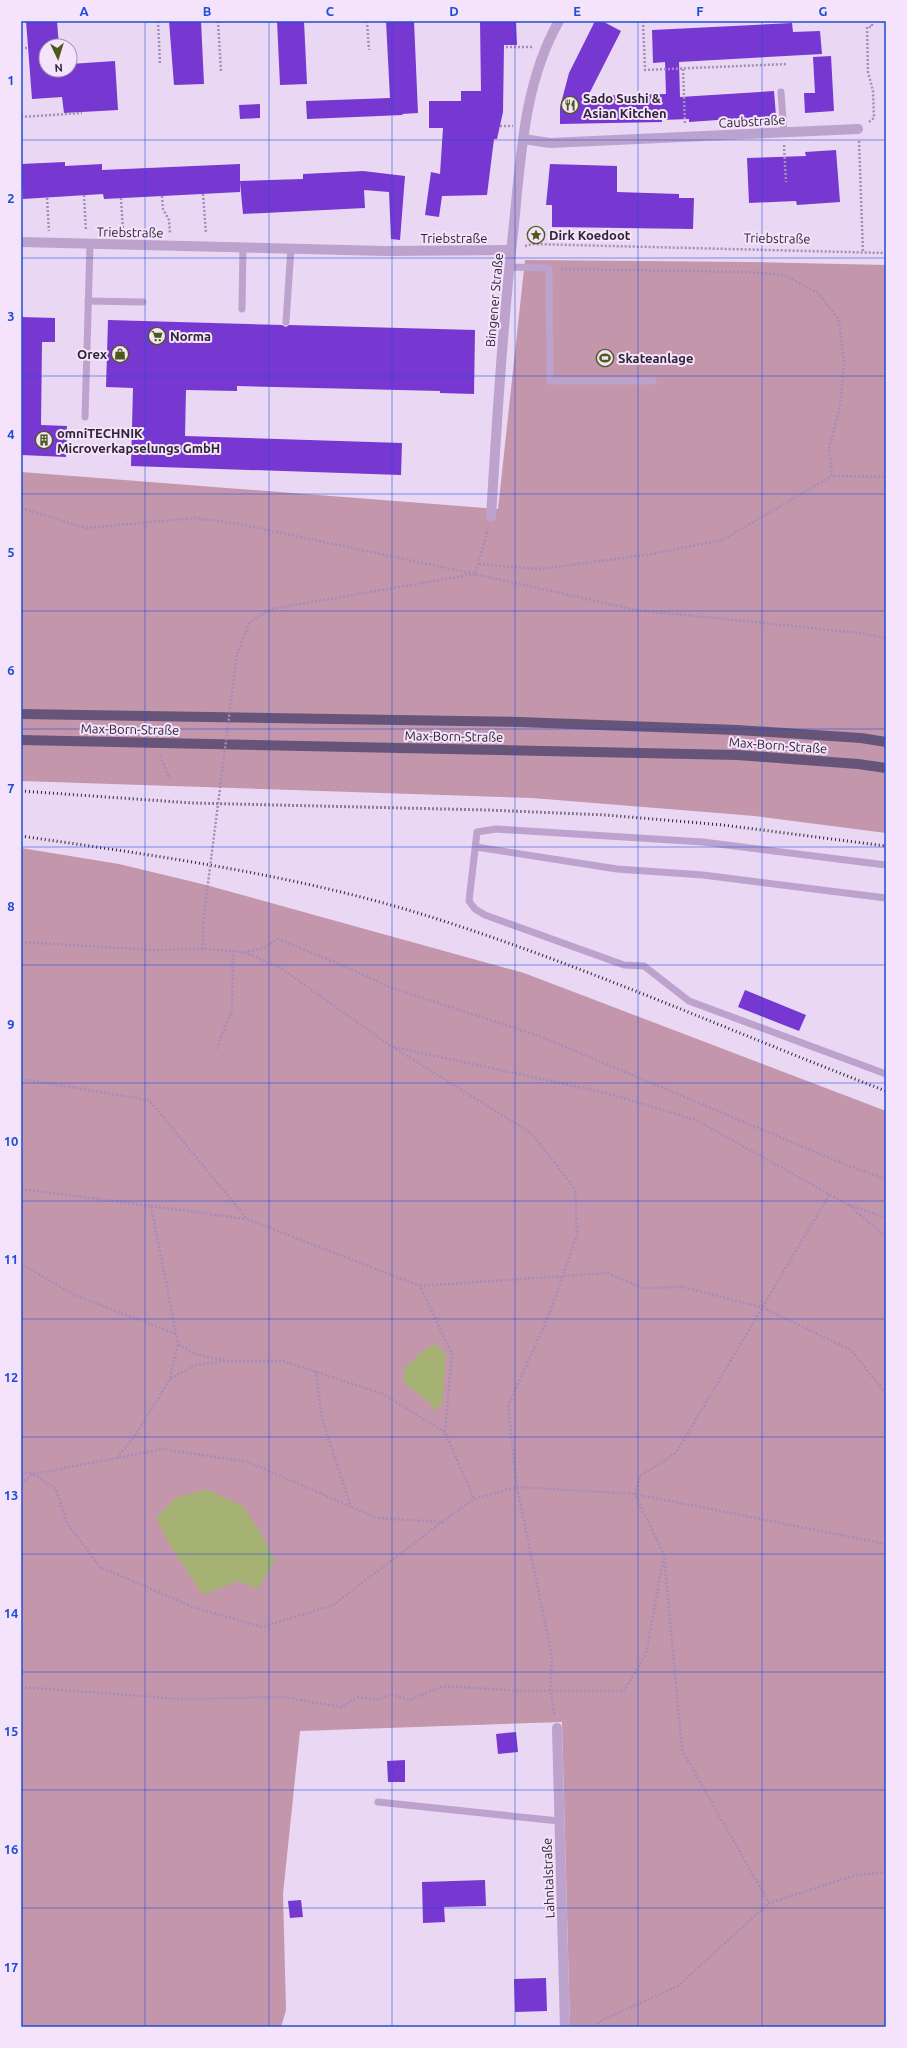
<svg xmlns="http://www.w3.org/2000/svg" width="907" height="2048" viewBox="0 0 907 2048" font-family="Ubuntu,sans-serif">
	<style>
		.green { fill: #c396ac }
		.water { fill: #a5b274 }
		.building { fill: #7638d0 }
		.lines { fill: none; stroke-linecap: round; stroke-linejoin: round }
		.path { stroke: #a68cb8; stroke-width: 2.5; stroke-dasharray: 2 2; stroke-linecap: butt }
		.lane { stroke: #bca2cc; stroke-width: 7 }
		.street { stroke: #bca2cc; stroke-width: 10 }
		.primary { stroke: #675579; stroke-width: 10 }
		.rail { stroke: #2d2536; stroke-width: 3; stroke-dasharray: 1 3; stroke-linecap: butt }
		.path-bridge { stroke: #a68cb8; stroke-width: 2.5; stroke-dasharray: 2 2; stroke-linecap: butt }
		.grid { fill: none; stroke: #1d4ed8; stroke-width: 1; stroke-opacity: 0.55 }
		.labels { text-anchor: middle; stroke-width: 4; stroke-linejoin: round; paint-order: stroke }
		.poi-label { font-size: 13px; font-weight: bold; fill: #2d2536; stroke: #f4e3fa; text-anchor: start }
		.street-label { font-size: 13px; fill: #2d2536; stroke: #f4e3fa }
		.neatline { fill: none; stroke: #1d4ed8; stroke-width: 1.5 }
		.grid-label { font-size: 13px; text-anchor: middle; font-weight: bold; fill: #1d4ed8 }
	</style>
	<rect width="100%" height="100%" fill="#ead7f3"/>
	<g class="green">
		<polygon points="525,260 749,262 886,265 886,833 755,816 532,798 21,781 21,472 498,509"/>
		<polygon points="21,848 119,864 206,885 524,973 886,1111 886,2027 570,2027 562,1722 300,1731 283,1894 286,2010 281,2027 21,2027"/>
	</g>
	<g class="water">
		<polygon points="436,1344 446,1355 442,1404 433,1411 430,1403 403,1382 405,1367 425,1349"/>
		<polygon points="206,1489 243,1506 262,1535 275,1562 257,1589 238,1581 203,1595 172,1549 156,1518 175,1498"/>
	</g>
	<g class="building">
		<polygon points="26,21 57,21 59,46 46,46 46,70 70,70 70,64 115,61 118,110 64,113 62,97 32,99"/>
		<polygon points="169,21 201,21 204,84 174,85"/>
		<polygon points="277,21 304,21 307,84 280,85"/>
		<polygon points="386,21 414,21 418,113 402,114 403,115 307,119 306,101 390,98"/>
		<polygon points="480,21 516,21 517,45 504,45 503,112 497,139 494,139 487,195 442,196 439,217 425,215 431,172 440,174 443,128 429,128 429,101 461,101 461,91 481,91"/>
		<polygon points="595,21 602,21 621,31 588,96 666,94 665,62 653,63 652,30 792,23 793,32 820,31 822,54 679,62 680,97 774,91 776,116 689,122 689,119 662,120 662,122 560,124 560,107 569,73"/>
		<polygon points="831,56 834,111 805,113 804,93 815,93 813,57"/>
		<polygon points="260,104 260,118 240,119 239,105"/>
		<polygon points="836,150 840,202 797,205 796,201 749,203 747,158 806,156 805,152"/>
		<polygon points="65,162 65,166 102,164 102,170 240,164 240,181 303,179 303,174 363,171 405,176 400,240 391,239 389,192 364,190 365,208 243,214 240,182 240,192 104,199 103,194 23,199 21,164"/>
		<polygon points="550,164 617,166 617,192 679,194 679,198 694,198 693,229 552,227 552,205 546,205"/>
		<polygon points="21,317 55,318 55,342 42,342 41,425 67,426 66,457 21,455"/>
		<polygon points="108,320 282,325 286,327 289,325 475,330 474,394 440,393 440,391 237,386 237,391 186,390 185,436 402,443 401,475 131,466 133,388 106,387"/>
		<polygon points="745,990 806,1015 799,1031 738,1007"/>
		<polygon points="516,1732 518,1752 498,1754 496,1734"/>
		<polygon points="405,1760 405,1782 388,1782 387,1761"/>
		<polygon points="485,1880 486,1906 444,1907 445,1922 423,1923 422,1882"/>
		<polygon points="301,1900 303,1917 290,1918 288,1901"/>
		<polygon points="546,1978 547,2011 515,2012 514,1979"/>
	</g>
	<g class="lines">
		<g class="path">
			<polyline points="158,21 160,65"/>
			<polyline points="218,21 221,72"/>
			<polyline points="367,21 369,50"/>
			<polyline points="643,21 645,70 787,64"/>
			<polyline points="506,47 533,47"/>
			<polyline points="21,48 28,48"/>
			<polyline points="683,69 685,125"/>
			<polyline points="21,117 82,113"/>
			<polyline points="869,122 874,118 873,91 868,72 867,27 872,27 872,21"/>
			<polyline points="500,126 513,126"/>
			<polyline points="859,141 863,253"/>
			<polyline points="784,145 786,182"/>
			<polyline points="203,194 206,234"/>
			<polyline points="84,195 86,231"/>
			<polyline points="162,196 163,209 169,220 170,234"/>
			<polyline points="47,198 49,231"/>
			<polyline points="121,198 123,231"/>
			<polyline points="525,246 532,244 886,253"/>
			<polyline points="561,269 746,272 784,275 818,293 839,320 844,363 840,406 829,449 832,476 886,477"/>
			<polyline points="21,508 86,528 194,518 234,523 475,574 636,610 860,633 886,638"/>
			<polyline points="479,564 539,569 646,555 722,540 832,476"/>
			<polyline points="237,654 250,622 271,609 475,574 488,529"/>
			<polyline points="160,756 170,779"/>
			<polyline points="203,923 203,949"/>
			<polyline points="21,942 154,950 203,949 244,952 279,967 391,1046 531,1133 575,1189 577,1235 549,1315 508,1406 517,1487 552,1657 550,1690 555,1716"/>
			<polyline points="244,952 263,948 278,939 342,965 387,986 542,1037 846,1165 886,1179"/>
			<polyline points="394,1047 606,1093 696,1120 847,1204 886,1237"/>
			<polyline points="216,1049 232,1011 233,951"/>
			<polyline points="21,1079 149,1100 247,1219 420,1286 452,1354 445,1432"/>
			<polyline points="21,1189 151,1206 178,1344 195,1354 227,1361 283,1361 383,1394 445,1432 474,1499"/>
			<polyline points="829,1195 676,1453 640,1476 635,1494 664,1555 682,1750 769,1903 856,1875 886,1872"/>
			<polyline points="849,1205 886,1218"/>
			<polyline points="151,1206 246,1219"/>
			<polyline points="21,1264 77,1296 176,1334"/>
			<polyline points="420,1286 607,1273 643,1288 682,1287 761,1307 851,1350 886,1394"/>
			<polyline points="316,1371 322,1419 351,1507"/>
			<polyline points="170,1378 178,1344"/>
			<polyline points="117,1458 134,1437 170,1379 193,1366 225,1361"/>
			<polyline points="21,1472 33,1474 163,1449 248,1462 377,1518 442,1522 474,1499 517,1487 635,1494 886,1544"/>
			<polyline points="21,1483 33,1474 56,1489 67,1523 100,1567 193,1607 262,1627 333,1605 442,1522"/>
			<polyline points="21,1687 180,1699 284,1697 341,1707 358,1697 376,1700 392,1694 409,1700 444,1686 519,1691 624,1691 646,1654 663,1560"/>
			<polyline points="595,2027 602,2020 678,1986 769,1903"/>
		</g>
		<g class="lane">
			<polyline points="781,92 784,133"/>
			<polyline points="509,267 549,268 550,381 653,381"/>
			<polyline points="88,301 143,302"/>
			<polyline points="242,309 243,247"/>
			<polyline points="286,322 291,248"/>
			<polyline points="85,417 90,244"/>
			<polyline points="476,847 617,869 703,875 886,898"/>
			<polyline points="886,865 703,842 496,829 477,832 469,901 475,909 485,915 624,965 644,966 689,1001 886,1074"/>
			<polyline points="378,1802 559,1821"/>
		</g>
		<g class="street">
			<polyline points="523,139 550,143 858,129"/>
			<polyline points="21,242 385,251 511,250"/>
			<path d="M491 517C497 419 503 321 514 224 521 155 524 82 559 21"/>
			<polyline points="557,1728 565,2027"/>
		</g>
		<g class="primary">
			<polyline points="21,714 519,722 737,730 861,738 886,742"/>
			<polyline points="21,740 737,755 858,764 886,768"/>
		</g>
		<g class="rail">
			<polyline points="21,791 192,803 487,810 606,815 723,825 886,846"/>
			<path d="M21 836C159 856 298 875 431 917 586 966 734 1033 886 1091"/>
		</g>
		<polyline class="path-bridge" points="203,923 237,654"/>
	</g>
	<path class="grid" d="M145 21V2027M269 21V2027M392 21V2027M515 21V2027M638 21V2027M762 21V2027M21 140H886M21 258H886M21 376H886M21 494H886M21 611H886M21 729H886M21 847H886M21 965H886M21 1083H886M21 1201H886M21 1319H886M21 1437H886M21 1554H886M21 1672H886M21 1790H886M21 1908H886"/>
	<defs>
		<symbol id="restaurant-ring" viewBox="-11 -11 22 22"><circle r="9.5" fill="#f4e3fa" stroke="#4b5a18" stroke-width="1.5"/><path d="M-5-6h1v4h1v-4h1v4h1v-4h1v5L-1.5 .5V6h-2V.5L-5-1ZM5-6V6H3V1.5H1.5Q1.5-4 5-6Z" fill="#4b5a18"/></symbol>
		<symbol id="sight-ring" viewBox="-11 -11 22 22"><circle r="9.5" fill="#f4e3fa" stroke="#4b5a18" stroke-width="1.5"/><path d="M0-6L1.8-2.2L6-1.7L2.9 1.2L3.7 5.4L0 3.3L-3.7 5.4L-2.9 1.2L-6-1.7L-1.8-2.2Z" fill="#4b5a18"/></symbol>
		<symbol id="supermarket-ring" viewBox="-11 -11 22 22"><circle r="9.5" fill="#f4e3fa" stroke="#4b5a18" stroke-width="1.5"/><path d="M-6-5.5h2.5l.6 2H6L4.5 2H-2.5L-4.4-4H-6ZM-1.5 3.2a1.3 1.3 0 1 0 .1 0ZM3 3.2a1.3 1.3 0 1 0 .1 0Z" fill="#4b5a18"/></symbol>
		<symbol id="shop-ring" viewBox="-11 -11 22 22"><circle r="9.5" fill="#f4e3fa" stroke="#4b5a18" stroke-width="1.5"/><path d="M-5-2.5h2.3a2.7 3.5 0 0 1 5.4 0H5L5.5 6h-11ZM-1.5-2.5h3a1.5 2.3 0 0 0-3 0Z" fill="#4b5a18"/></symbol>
		<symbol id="stadium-ring" viewBox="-11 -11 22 22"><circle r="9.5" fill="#f4e3fa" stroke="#4b5a18" stroke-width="1.5"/><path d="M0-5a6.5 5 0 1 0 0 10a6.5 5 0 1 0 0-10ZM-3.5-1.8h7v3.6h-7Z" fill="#4b5a18"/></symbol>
		<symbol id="building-ring" viewBox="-11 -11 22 22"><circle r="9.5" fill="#f4e3fa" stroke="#4b5a18" stroke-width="1.5"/><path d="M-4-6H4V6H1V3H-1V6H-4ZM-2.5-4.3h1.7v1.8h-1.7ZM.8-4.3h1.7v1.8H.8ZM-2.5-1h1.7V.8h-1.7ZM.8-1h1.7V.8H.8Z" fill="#4b5a18"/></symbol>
	</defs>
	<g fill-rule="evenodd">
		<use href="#restaurant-ring" x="560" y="95" width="20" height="20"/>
		<use href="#sight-ring" x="526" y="225" width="20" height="20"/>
		<use href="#supermarket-ring" x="147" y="326" width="20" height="20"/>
		<use href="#shop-ring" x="110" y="344" width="20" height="20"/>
		<use href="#stadium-ring" x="595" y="348" width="20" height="20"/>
		<use href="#building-ring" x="34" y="430" width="20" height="20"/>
	</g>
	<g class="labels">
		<g class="poi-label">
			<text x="583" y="103">Sado Sushi &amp;<tspan x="583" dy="15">Asian Kitchen</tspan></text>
			<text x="549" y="240">Dirk Koedoot</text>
			<text x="170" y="341">Norma</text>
			<text x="107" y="359" text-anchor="end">Orex</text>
			<text x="618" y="363">Skateanlage</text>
			<text x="57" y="438">omniTECHNIK<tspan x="57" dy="15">Microverkapselungs GmbH</tspan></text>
		</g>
		<g class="street-label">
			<text transform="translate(752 121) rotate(-3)" y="5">Caubstraße</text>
			<text transform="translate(130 232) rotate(1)" y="5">Triebstraße</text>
			<text x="454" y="243">Triebstraße</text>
			<text transform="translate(777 238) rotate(1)" y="5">Triebstraße</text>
			<text transform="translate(494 300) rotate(-85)" y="5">Bingener Straße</text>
			<text transform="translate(130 729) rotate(1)" y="5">Max-Born-Straße</text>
			<text transform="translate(454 736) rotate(1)" y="5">Max-Born-Straße</text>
			<text transform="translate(778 745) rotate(4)" y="5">Max-Born-Straße</text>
			<text transform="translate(548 1878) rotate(-92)" y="5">Lahntalstraße</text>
		</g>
	</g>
	<rect width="907" height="2048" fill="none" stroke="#f4e3fa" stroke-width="44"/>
	<g transform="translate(58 58) rotate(176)"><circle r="19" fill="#f4e3fa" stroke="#a497ac"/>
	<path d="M0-3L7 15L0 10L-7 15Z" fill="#4b5a18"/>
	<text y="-6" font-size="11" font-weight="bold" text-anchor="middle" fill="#2d2536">N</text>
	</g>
	<rect x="22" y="22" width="863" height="2004" class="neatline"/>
	<g class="grid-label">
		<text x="84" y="16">A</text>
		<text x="207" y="16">B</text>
		<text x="330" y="16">C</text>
		<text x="454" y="16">D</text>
		<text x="577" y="16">E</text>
		<text x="700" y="16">F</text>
		<text x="823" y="16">G</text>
		<text x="11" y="85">1</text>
		<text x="11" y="203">2</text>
		<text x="11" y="321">3</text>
		<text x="11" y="439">4</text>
		<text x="11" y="557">5</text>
		<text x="11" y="675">6</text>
		<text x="11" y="793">7</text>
		<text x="11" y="911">8</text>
		<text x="11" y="1029">9</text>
		<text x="11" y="1146">10</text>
		<text x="11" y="1264">11</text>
		<text x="11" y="1382">12</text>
		<text x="11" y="1500">13</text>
		<text x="11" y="1618">14</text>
		<text x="11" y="1736">15</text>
		<text x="11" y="1854">16</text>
		<text x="11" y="1972">17</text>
	</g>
</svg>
